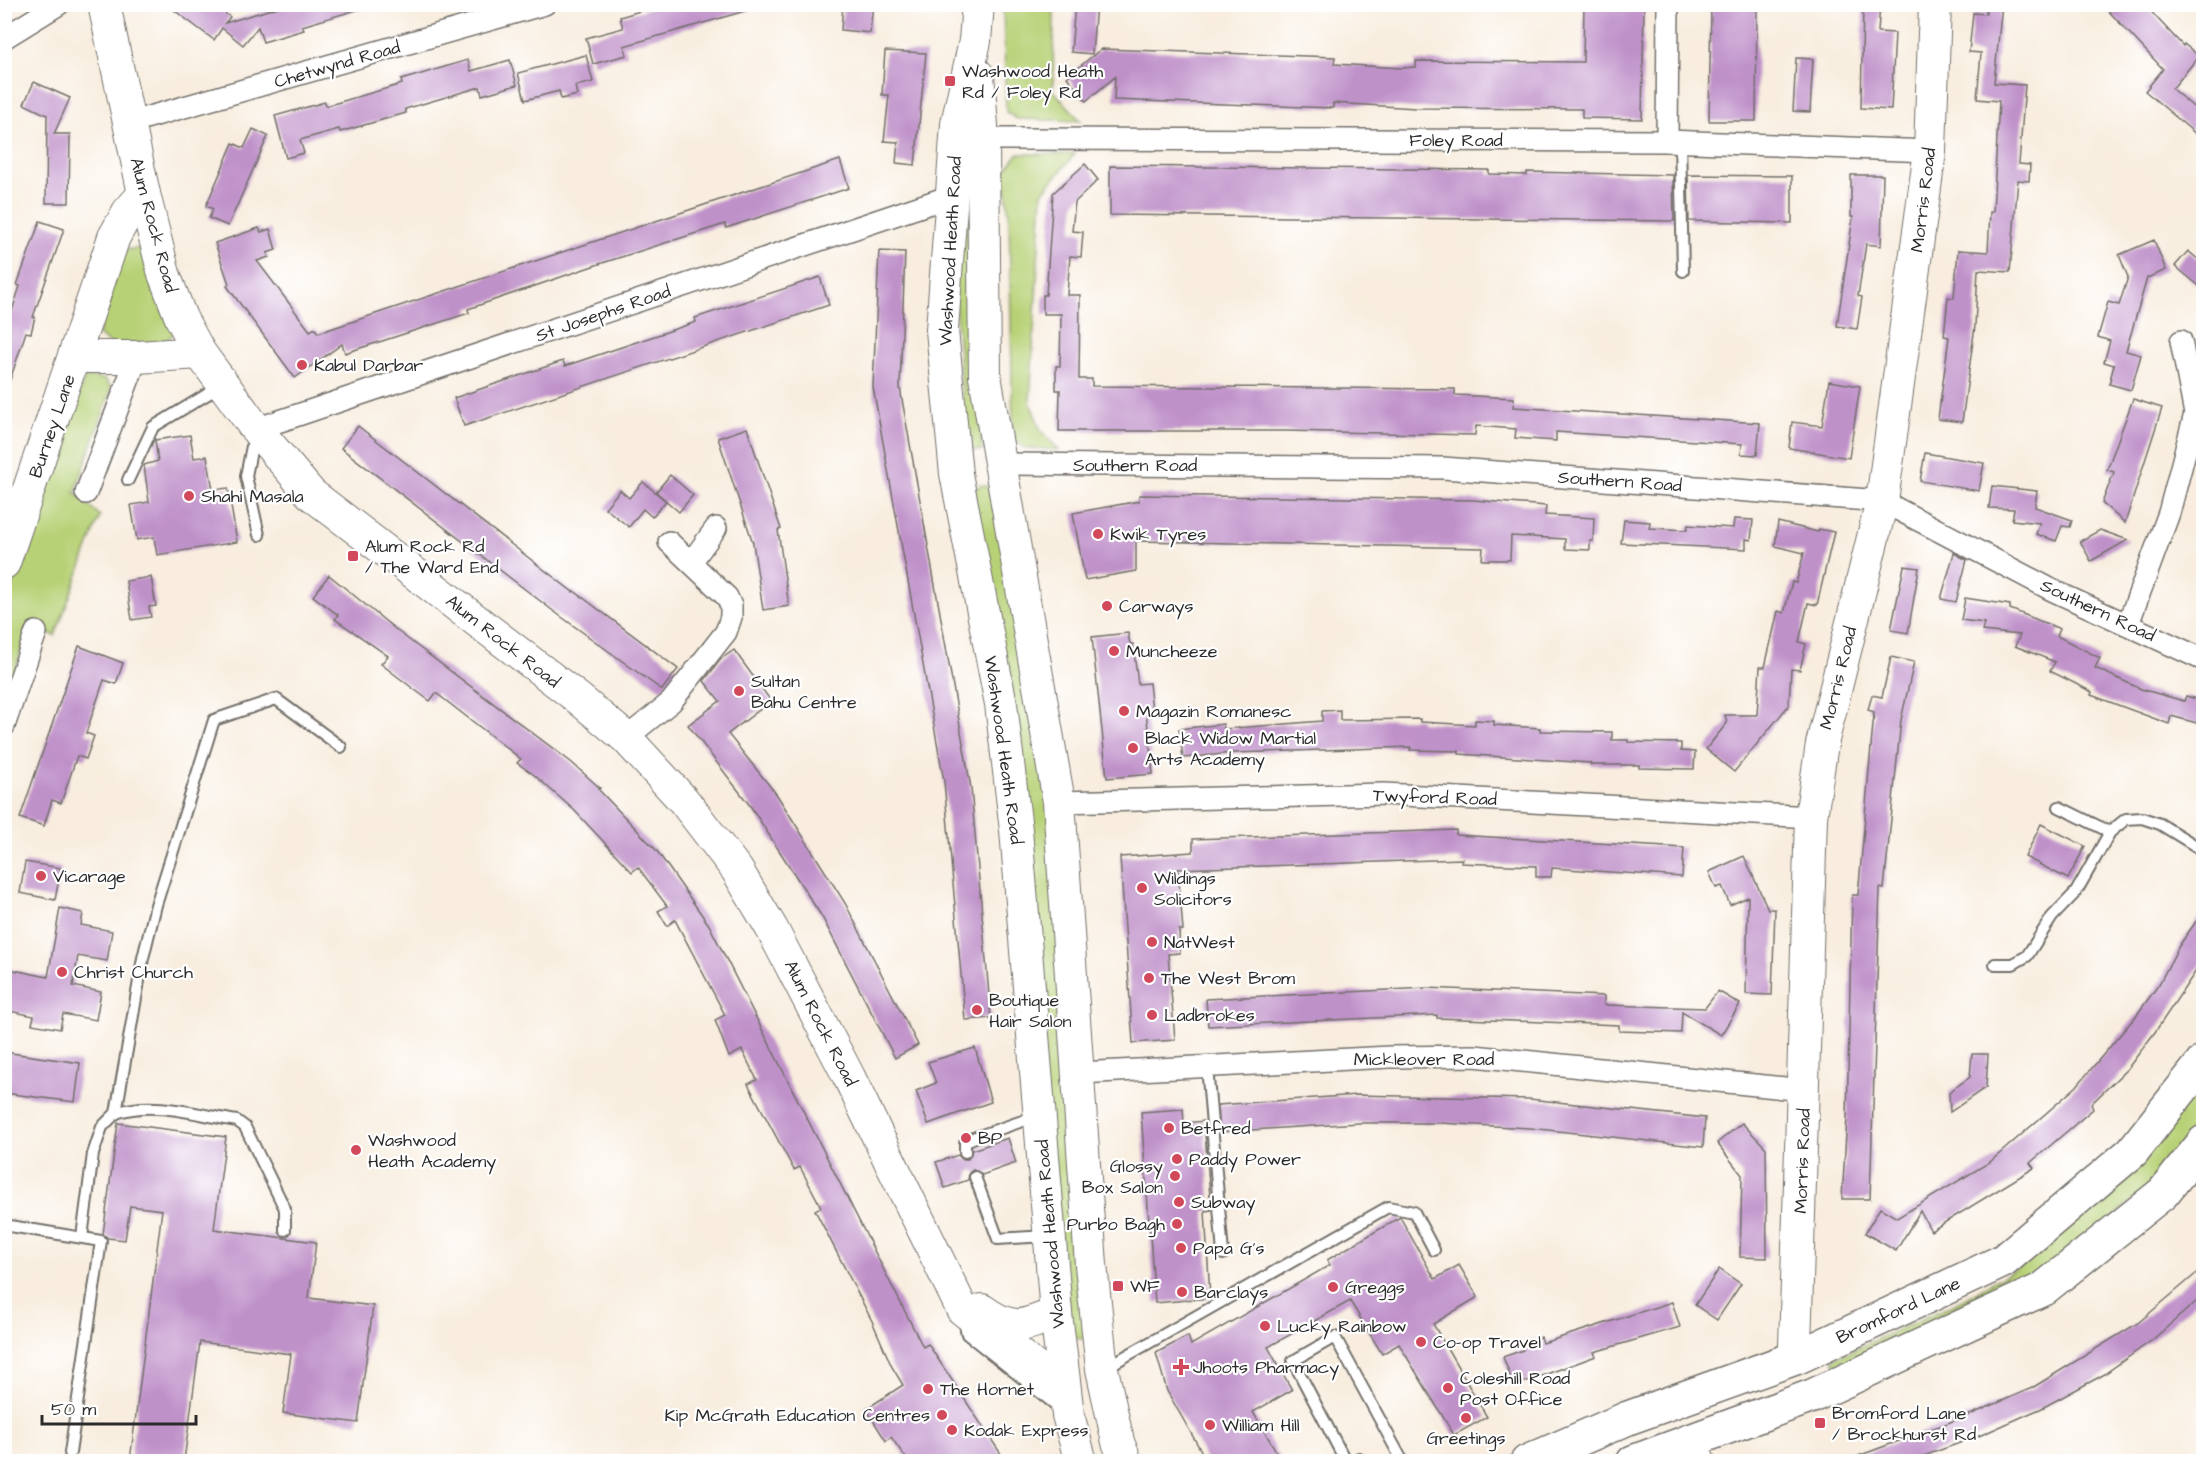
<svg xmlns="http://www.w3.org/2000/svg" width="2208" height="1466" viewBox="0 0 2208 1466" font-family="'Architects Daughter',sans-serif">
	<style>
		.green { fill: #b7d176; stroke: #717e50; stroke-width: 1.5 }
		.building { fill: #bf91c9 }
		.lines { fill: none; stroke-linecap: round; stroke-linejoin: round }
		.lane-casing { stroke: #736f6a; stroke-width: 14 }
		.street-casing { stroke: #736f6a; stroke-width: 24 }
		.secondary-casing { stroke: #736f6a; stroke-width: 34 }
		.primary-casing { stroke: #736f6a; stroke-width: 36 }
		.lane { stroke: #fff; stroke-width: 10 }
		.street { stroke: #fff; stroke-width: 21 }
		.secondary { stroke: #fff; stroke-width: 32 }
		.primary { stroke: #fff; stroke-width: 33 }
		.poi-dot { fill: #d1495b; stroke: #fff; stroke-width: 2 }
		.labels { text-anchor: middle; stroke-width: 4.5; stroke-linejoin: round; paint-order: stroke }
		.street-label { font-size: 18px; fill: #2b2b2b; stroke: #fff }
		.poi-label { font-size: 18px; fill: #2b2b2b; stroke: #fff; text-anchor: start }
	</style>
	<rect width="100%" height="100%" fill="#fff"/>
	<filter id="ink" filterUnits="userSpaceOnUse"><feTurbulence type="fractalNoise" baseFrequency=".0167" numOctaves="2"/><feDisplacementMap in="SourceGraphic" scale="12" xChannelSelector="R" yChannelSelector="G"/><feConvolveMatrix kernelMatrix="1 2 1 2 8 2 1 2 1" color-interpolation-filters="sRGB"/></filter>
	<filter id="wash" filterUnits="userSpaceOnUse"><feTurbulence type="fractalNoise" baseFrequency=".008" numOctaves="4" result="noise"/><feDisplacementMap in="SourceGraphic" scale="24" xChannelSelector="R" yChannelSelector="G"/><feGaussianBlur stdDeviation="1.35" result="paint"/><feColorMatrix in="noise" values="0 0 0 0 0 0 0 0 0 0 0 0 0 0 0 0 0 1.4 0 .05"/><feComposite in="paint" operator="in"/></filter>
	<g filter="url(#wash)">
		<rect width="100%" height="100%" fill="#f8edde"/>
		<g class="green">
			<polygon points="1003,5 1054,5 1053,90 1081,121 1017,119 1006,112"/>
			<polygon points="1018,154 1075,154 1042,193 1030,402 1041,431 1059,450 1024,448 1013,437 1009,216 1004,171"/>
			<polygon points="971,157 982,450 976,451 966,447 954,287"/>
			<polygon points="140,248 174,333 164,343 111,344 98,335 116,260 124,250"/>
			<polygon points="85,377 104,379 112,388 75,492 100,516 55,636 30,624 5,701 5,606"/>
			<polygon points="980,485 991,487 1050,801 1086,1339 1071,1338 974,491"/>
			<polygon points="2203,1088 2203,1127 2183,1156 2040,1283 1839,1375 1833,1359 1959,1302 2018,1267"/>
		</g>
		<g id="blocks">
			<g class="building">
				<polygon points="166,4 213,4 230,17 225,23 288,4 359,4 360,9 302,26 304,30 263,42 258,27 243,45 222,28 214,40"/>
				<polygon points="663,4 751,4 752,9 624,46 627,55 593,64 586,38 623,28 620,17"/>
				<polygon points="843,4 873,4 870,33 841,30"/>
				<polygon points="1075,4 1096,4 1092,54 1071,52"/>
				<polygon points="1584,4 1644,4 1642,119 1582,118 1582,109 1416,108 1333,103 1333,108 1114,100 1115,77 1086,101 1067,77 1101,49 1335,57 1334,64 1402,68 1416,67 1416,61 1583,62"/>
				<polygon points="1711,4 1757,4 1756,121 1709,121"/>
				<polygon points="1863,4 1880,4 1878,32 1895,33 1891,110 1861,108"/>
				<polygon points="1986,4 2002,4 1994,83 2025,85 2019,164 2030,165 2029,181 2018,180 2010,272 1978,270 1975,326 1962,422 1938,419 1949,337 1944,336 1948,297 1954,298 1958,250 1988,252 1990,212 1993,212 1999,101 1977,99 1981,53 1969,52 1973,13 1986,14"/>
				<polygon points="2102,4 2144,4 2183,46 2184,44 2199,56 2172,89 2204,116 2204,141 2145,91 2163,69"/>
				<polygon points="885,51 926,53 915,165 896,163 898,142 884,141 889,95 882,95"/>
				<polygon points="586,55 593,82 575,86 577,95 561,99 559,91 525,100 518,73"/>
				<polygon points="1796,58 1813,59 1810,112 1793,111"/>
				<polygon points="468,60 471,71 510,60 517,85 482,95 480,87 405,109 406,113 340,132 339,129 300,140 304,153 286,158 275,116 325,102 326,106 402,84 401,80"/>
				<polygon points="34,82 70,98 54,134 70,134 69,203 46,203 47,115 24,104"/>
				<polygon points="253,129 268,136 228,226 209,218 213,209 206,206 233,143 244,148"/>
				<polygon points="840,160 849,188 726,228 725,224 593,266 468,309 469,313 345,353 342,344 295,378 227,286 229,284 215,243 259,228 261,232 270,229 276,250 267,253 269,257 257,261 310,331 315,328 318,333"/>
				<polygon points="1085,164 1098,180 1075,202 1072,231 1083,232 1081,257 1070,256 1067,295 1080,295 1079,379 1092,379 1092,386 1455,389 1455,395 1514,398 1513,407 1760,423 1757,455 1741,454 1742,444 1556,432 1556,441 1515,438 1516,429 1476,426 1475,435 1285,431 1059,431 1060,390 1056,390 1056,366 1060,366 1061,314 1043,314 1043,295 1046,295 1053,193"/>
				<polygon points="1110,166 1489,170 1489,174 1527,175 1527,172 1673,175 1674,221 1110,215"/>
				<polygon points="1688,175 1792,176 1792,223 1689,221"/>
				<polygon points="1851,175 1883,175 1881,246 1866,244 1858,296 1862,297 1857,329 1837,326 1853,217 1851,217"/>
				<polygon points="40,221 64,229 33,317 35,317 31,333 26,332 8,386 4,386 4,336 20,286 17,285"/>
				<polygon points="2154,240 2166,270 2147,278 2126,351 2141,355 2131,390 2109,384 2114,365 2104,362 2110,341 2098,337 2108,302 2119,305 2128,277 2119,255"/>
				<polygon points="879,251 905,252 900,388 971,788 991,1018 965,1020 944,781 873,387"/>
				<polygon points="2188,251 2204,264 2204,290 2175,266"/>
				<polygon points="820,277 829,305 464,426 454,398 563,361 565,366 696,322 695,318"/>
				<polygon points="1829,381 1860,386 1849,458 1789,448 1792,422 1822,426"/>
				<polygon points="2133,399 2162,408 2125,523 2102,503 2114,472 2107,470"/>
				<polygon points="358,426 573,592 574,591 678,669 662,690 552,610 341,448"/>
				<polygon points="747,428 781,529 778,530 789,606 763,610 753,543 718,438"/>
				<polygon points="190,435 194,458 207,456 213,490 228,488 237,542 157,555 154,537 137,540 131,505 149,502 144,465 158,461 155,440"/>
				<polygon points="1925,453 1984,463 1979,491 1920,481"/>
				<polygon points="670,475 693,495 679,512 656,492"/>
				<polygon points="643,482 666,501 652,517 643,509 629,527 605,508 620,490 629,498"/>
				<polygon points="1992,486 2037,491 2035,507 2072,520 2070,527 2062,526 2056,541 2036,534 2040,523 2012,520 2014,509 1989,508"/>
				<polygon points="1139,495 1473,500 1546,506 1545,515 1594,518 1593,541 1590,541 1590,550 1565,549 1565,539 1511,536 1510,560 1482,560 1483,548 1136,541 1136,571 1085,580 1073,513 1139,501"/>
				<polygon points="1734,519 1753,520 1751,540 1746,539 1746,549 1621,543 1624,520 1650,522 1649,528 1687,530 1688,525 1733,528"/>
				<polygon points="1778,522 1818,532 1819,529 1834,532 1817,605 1808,603 1799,642 1806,644 1800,670 1791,669 1789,705 1734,772 1706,749 1727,723 1725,715 1757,715 1760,667 1765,667 1778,611 1784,613 1792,582 1796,583 1804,553 1775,546"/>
				<polygon points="2100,530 2128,540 2091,561 2080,541"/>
				<polygon points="1954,553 1967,560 1956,602 1941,599"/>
				<polygon points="1904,566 1919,568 1908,633 1891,630"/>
				<polygon points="329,575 400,633 571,762 600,788 598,789 657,851 709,925 923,1347 928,1344 1001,1454 989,1461 908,1461 891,1437 886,1441 866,1409 903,1385 892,1367 872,1321 815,1210 821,1207 800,1167 794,1170 748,1084 757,1080 742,1050 729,1057 715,1020 725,1015 675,920 667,926 658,911 667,906 638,867 632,872 574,810 533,774 517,763 521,759 436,693 430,701 415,690 381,664 388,656 335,619 338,615 313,596"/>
				<polygon points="151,577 156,606 149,607 151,617 132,620 126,581"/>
				<polygon points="1965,598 2010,605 2010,609 2060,629 2057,636 2100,658 2095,668 2141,689 2184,701 2186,696 2204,701 2204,725 2171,716 2169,724 2091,695 2092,692 2050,671 2055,662 2015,646 2020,635 1982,631 1984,623 1961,620"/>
				<polygon points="1128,633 1130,644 1133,644 1138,684 1149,683 1152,710 1146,711 1153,774 1107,778 1092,637"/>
				<polygon points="79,646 123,663 116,684 104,680 86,733 94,736 86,759 77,756 61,803 52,800 44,826 20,818"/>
				<polygon points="734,650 771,701 728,734 777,795 845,903 918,1045 895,1058 822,917 751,807 688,725 720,701 704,681 721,659"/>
				<polygon points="1891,657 1914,662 1901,720 1884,889 1880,888 1870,1199 1842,1199 1847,1118 1852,895 1858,895 1862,851 1874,712 1868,710 1872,695 1882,697"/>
				<polygon points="1340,710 1340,720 1420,719 1420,722 1475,725 1475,720 1494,721 1494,725 1540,728 1540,731 1612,732 1612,740 1628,740 1628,742 1681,743 1681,751 1695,752 1694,769 1639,768 1639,765 1591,765 1590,763 1459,754 1459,751 1410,750 1411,747 1233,753 1183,758 1179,729 1223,724 1224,729 1322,721 1322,711"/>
				<polygon points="2041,824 2085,846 2068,879 2025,857"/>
				<polygon points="1456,830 1456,835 1684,848 1682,877 1552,868 1551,877 1536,877 1536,866 1461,863 1462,859 1178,869 1183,930 1179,930 1180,953 1168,954 1175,1040 1133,1043 1120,857 1193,852 1193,839"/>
				<polygon points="1744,856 1768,909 1775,909 1772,995 1746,994 1748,897 1730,905 1722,886 1716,888 1709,872"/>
				<polygon points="25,862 61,868 55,900 20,893"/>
				<polygon points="60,908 83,913 81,925 112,931 107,961 78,956 73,986 101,992 96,1020 63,1014 60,1029 32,1024 34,1016 4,1010 4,968 48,977"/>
				<polygon points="2204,910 2204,959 2155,1032 2128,1068 2091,1104 2093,1109 2030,1163 2034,1168 1931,1231 1920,1211 1896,1251 1865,1233 1880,1208 1897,1218 1990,1162 2076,1087 2136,1016 2159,984 2179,946"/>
				<polygon points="1427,988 1604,996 1604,1005 1705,1008 1718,991 1740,1004 1721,1035 1682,1012 1681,1033 1619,1031 1619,1025 1437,1018 1437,1015 1208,1026 1206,999"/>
				<polygon points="975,1048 991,1102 928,1124 916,1091 936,1083 928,1062"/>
				<polygon points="4,1052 80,1063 75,1102 4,1093"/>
				<polygon points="1972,1054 1988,1054 1986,1087 1950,1112 1949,1092 1970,1077"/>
				<polygon points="1357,1095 1529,1099 1705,1118 1703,1147 1530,1128 1440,1123 1359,1123 1220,1132 1218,1105"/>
				<polygon points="1183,1109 1184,1123 1204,1121 1211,1210 1205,1211 1210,1298 1155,1303 1141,1112"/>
				<polygon points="118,1123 226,1137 214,1229 316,1242 309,1298 373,1306 358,1423 283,1413 291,1354 200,1342 184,1461 130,1461 162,1210 130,1206 125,1240 108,1238 103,1234"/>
				<polygon points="1742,1123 1766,1148 1767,1258 1740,1257 1742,1175 1717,1143"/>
				<polygon points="1008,1138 1016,1163 982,1175 973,1170 969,1173 968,1180 945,1188 936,1162 958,1155 962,1159 968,1159 972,1150"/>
				<polygon points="1400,1217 1435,1279 1459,1265 1478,1297 1433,1324 1487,1417 1454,1435 1399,1344 1382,1354 1350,1301 1268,1347 1292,1390 1253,1412 1282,1461 1207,1461 1167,1391 1156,1353 1188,1336 1191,1345 1330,1265 1327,1260"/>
				<polygon points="2204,1267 2204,1295 2151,1341 2103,1375 2042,1408 1979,1436 1910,1461 1851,1461 1850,1459 1972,1414 2032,1388 2138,1323"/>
				<polygon points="1719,1269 1741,1284 1717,1320 1695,1305"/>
				<polygon points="1672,1302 1680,1327 1594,1352 1596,1356 1514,1386 1503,1357 1523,1350 1522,1344 1541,1337 1543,1343"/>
			</g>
		</g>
	</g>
	<g filter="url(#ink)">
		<use href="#blocks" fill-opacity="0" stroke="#736f6a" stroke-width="1.5"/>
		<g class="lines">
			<defs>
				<g id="lane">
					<polyline points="1680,141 1683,271"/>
					<polyline points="254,436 246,476 259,535"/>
					<polyline points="128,480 153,427 221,386"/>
					<polyline points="2059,807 2110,832"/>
					<polyline points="1995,964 2013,964 2027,956 2052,917 2076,892 2110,832 2126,819 2142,818 2160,824 2204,851"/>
					<polyline points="1207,1066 1223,1254"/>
					<path d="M116 1113C154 1100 198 1115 237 1121L245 1127 285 1209V1230"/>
					<polyline points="965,1152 965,1143 970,1139 1037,1116"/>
					<polyline points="975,1177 998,1239 1047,1236"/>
					<polyline points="4,1225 101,1241 70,1453"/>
					<polyline points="82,1237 93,1154 102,1127 116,1113 143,958 156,905 214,720 276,699 341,747"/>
					<polyline points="964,1320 967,1334 1061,1409"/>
					<polyline points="1105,1368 1388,1207 1414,1212 1434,1250"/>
					<polyline points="1346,1462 1293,1361 1335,1337 1403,1462"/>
					<polyline points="1353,1462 1359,1458 1361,1462"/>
				</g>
				<g id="street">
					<polyline points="4,38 59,4"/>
					<polyline points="128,123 545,4"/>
					<polyline points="983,139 1667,141 1930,151"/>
					<polyline points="1667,141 1668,4"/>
					<polyline points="256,429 951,196"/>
					<polyline points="999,464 1443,468 1882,501 2052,590 2204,660"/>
					<polyline points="86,493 137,357"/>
					<polyline points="692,561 716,528"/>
					<polyline points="2128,624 2169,513 2195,414 2181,341"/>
					<polyline points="4,726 36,632"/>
					<polyline points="626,738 671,702 726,632 731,617 731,606 727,597 669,542"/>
					<polyline points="1059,802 1384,794 1811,817"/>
					<polyline points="1079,1073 1390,1057 1474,1056 1804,1090"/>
				</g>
				<g id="secondary">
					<polyline points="104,4 144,194 164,274 181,318 200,353 256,429 311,494 579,699 626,738 684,801 737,870 772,929 849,1077 962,1309 1065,1391"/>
					<polyline points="978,4 975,41 957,124 942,330 956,474 1001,704 1016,830 1056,1313 1068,1415 1081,1462"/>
					<polyline points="978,75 983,139 985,376 1059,802 1091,1265 1102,1369 1118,1442 1126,1462"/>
					<polyline points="76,357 137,357 200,353"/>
					<polyline points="4,563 114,237 128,212 144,194"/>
					<path d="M982 1310C1012 1332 1023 1327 1056 1313"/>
					<polyline points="1798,1357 1795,1347 1811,817 1822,744 1882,501 1930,151 1935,4"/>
					<polyline points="1690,1440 1699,1462"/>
				</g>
				<g id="primary">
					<polyline points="1527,1462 1628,1418 1798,1357 2003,1261 2132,1152 2204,1061"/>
					<polyline points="1633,1462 1812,1396 2043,1289 2163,1193 2204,1142"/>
				</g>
			</defs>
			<use href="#lane" class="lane-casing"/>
			<use href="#street" class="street-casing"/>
			<use href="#secondary" class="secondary-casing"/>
			<use href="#primary" class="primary-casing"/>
			<use href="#lane" class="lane"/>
			<use href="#street" class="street"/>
			<use href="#secondary" class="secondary"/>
			<use href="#primary" class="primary"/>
		</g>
	</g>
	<g class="poi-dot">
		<rect x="944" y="75" width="12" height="12" rx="3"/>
		<circle cx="302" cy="365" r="6"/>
		<circle cx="189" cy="496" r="6"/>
		<circle cx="1098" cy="534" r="6"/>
		<rect x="347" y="550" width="12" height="12" rx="3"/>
		<circle cx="1107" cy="606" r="6"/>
		<circle cx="1114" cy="651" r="6"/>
		<circle cx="739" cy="691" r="6"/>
		<circle cx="1124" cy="711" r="6"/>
		<circle cx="1133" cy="748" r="6"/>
		<circle cx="41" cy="876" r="6"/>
		<circle cx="1142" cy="888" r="6"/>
		<circle cx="1152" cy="942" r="6"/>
		<circle cx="62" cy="972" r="6"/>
		<circle cx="1149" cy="978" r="6"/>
		<circle cx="977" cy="1010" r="6"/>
		<circle cx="1152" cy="1015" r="6"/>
		<circle cx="1169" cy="1128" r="6"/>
		<circle cx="966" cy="1138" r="6"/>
		<circle cx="356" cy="1150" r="6"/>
		<circle cx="1177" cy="1159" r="6"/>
		<circle cx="1175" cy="1176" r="6"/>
		<circle cx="1179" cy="1202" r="6"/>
		<circle cx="1177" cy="1224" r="6"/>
		<circle cx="1181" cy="1248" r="6"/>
		<rect x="1112" y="1280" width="12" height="12" rx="3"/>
		<circle cx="1333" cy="1287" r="6"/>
		<circle cx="1182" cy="1292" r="6"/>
		<circle cx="1265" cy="1326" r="6"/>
		<circle cx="1421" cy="1342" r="6"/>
		<path d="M1178 1358h6v6h6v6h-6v6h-6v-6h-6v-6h6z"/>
		<circle cx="1448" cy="1388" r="6"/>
		<circle cx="928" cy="1389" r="6"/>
		<circle cx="942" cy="1415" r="6"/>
		<circle cx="1466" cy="1418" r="6"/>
		<rect x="1814" y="1417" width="12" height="12" rx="3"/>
		<circle cx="1210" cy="1425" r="6"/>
		<circle cx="952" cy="1430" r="6"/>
	</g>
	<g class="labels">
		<g class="street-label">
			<text transform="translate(337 64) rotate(-16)" y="6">Chetwynd Road</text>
			<text x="1456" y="146">Foley Road</text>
			<text transform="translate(1923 200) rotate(-83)" y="6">Morris Road</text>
			<text transform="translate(154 225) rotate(75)" y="6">Alum Rock Road</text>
			<text transform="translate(950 251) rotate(-87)" y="6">Washwood Heath Road</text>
			<text transform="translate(603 313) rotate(-19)" y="6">St Josephs Road</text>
			<text transform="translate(52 426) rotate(-71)" y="6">Burney Lane</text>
			<text x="1135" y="471">Southern Road</text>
			<text transform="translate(1620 481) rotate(4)" y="6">Southern Road</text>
			<text transform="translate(2098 610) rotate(25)" y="6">Southern Road</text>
			<text transform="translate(503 641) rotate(38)" y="6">Alum Rock Road</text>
			<text transform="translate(1838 678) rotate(-76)" y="6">Morris Road</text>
			<text transform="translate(1004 750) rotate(82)" y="6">Washwood Heath Road</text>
			<text transform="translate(1435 797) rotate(2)" y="6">Twyford Road</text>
			<text transform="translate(821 1023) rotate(63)" y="6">Alum Rock Road</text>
			<text x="1424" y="1065">Mickleover Road</text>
			<text transform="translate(1802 1161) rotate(-88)" y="6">Morris Road</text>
			<text transform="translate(1050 1234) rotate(-95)" y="6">Washwood Heath Road</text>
			<text transform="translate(1898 1310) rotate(-25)" y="6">Bromford Lane</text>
		</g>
		<g class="poi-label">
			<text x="962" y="77">Washwood Heath<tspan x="962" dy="21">Rd / Foley Rd</tspan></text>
			<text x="314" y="371">Kabul Darbar</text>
			<text x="201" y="502">Shahi Masala</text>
			<text x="1110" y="540">Kwik Tyres</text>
			<text x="365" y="552">Alum Rock Rd<tspan x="365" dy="21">/ The Ward End</tspan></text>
			<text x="1119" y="612">Carways</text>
			<text x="1126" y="657">Muncheeze</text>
			<text x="751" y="687">Sultan<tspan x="751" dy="21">Bahu Centre</tspan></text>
			<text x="1136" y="717">Magazin Romanesc</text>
			<text x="1145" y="744">Black Widow Martial<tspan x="1145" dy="21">Arts Academy</tspan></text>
			<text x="53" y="882">Vicarage</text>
			<text x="1154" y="884">Wildings<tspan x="1154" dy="21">Solicitors</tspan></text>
			<text x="1164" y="948">NatWest</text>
			<text x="74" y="978">Christ Church</text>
			<text x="1161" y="984">The West Brom</text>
			<text x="989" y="1006">Boutique<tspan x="989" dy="21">Hair Salon</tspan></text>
			<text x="1164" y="1021">Ladbrokes</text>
			<text x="1181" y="1134">Betfred</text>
			<text x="978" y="1144">BP</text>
			<text x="368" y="1146">Washwood<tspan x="368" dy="21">Heath Academy</tspan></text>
			<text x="1189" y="1165">Paddy Power</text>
			<text x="1163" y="1172" text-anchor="end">Glossy<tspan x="1163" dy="21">Box Salon</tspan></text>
			<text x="1191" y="1208">Subway</text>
			<text x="1165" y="1230" text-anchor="end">Purbo Bagh</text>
			<text x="1193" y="1254">Papa G's</text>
			<text x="1130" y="1292">WF</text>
			<text x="1345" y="1293">Greggs</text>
			<text x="1194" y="1298">Barclays</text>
			<text x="1277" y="1332">Lucky Rainbow</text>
			<text x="1433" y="1348">Co-op Travel</text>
			<text x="1193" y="1373">Jhoots Pharmacy</text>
			<text x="1460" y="1384">Coleshill Road<tspan x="1460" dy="21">Post Office</tspan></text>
			<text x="940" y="1395">The Hornet</text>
			<text x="1832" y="1419">Bromford Lane<tspan x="1832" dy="21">/ Brockhurst Rd</tspan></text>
			<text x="930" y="1421" text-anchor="end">Kip McGrath Education Centres</text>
			<text x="1222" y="1431">William Hill</text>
			<text x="964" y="1436">Kodak Express</text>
			<text x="1466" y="1444" text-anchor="middle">Greetings</text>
		</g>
	</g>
	<rect width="2208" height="1466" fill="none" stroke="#fff" stroke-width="24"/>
	<path d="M42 1415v9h154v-9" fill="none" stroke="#2b2b2b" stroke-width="3"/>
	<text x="51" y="1415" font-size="18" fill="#2b2b2b" stroke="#ffffff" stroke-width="4.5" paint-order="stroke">50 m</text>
</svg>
